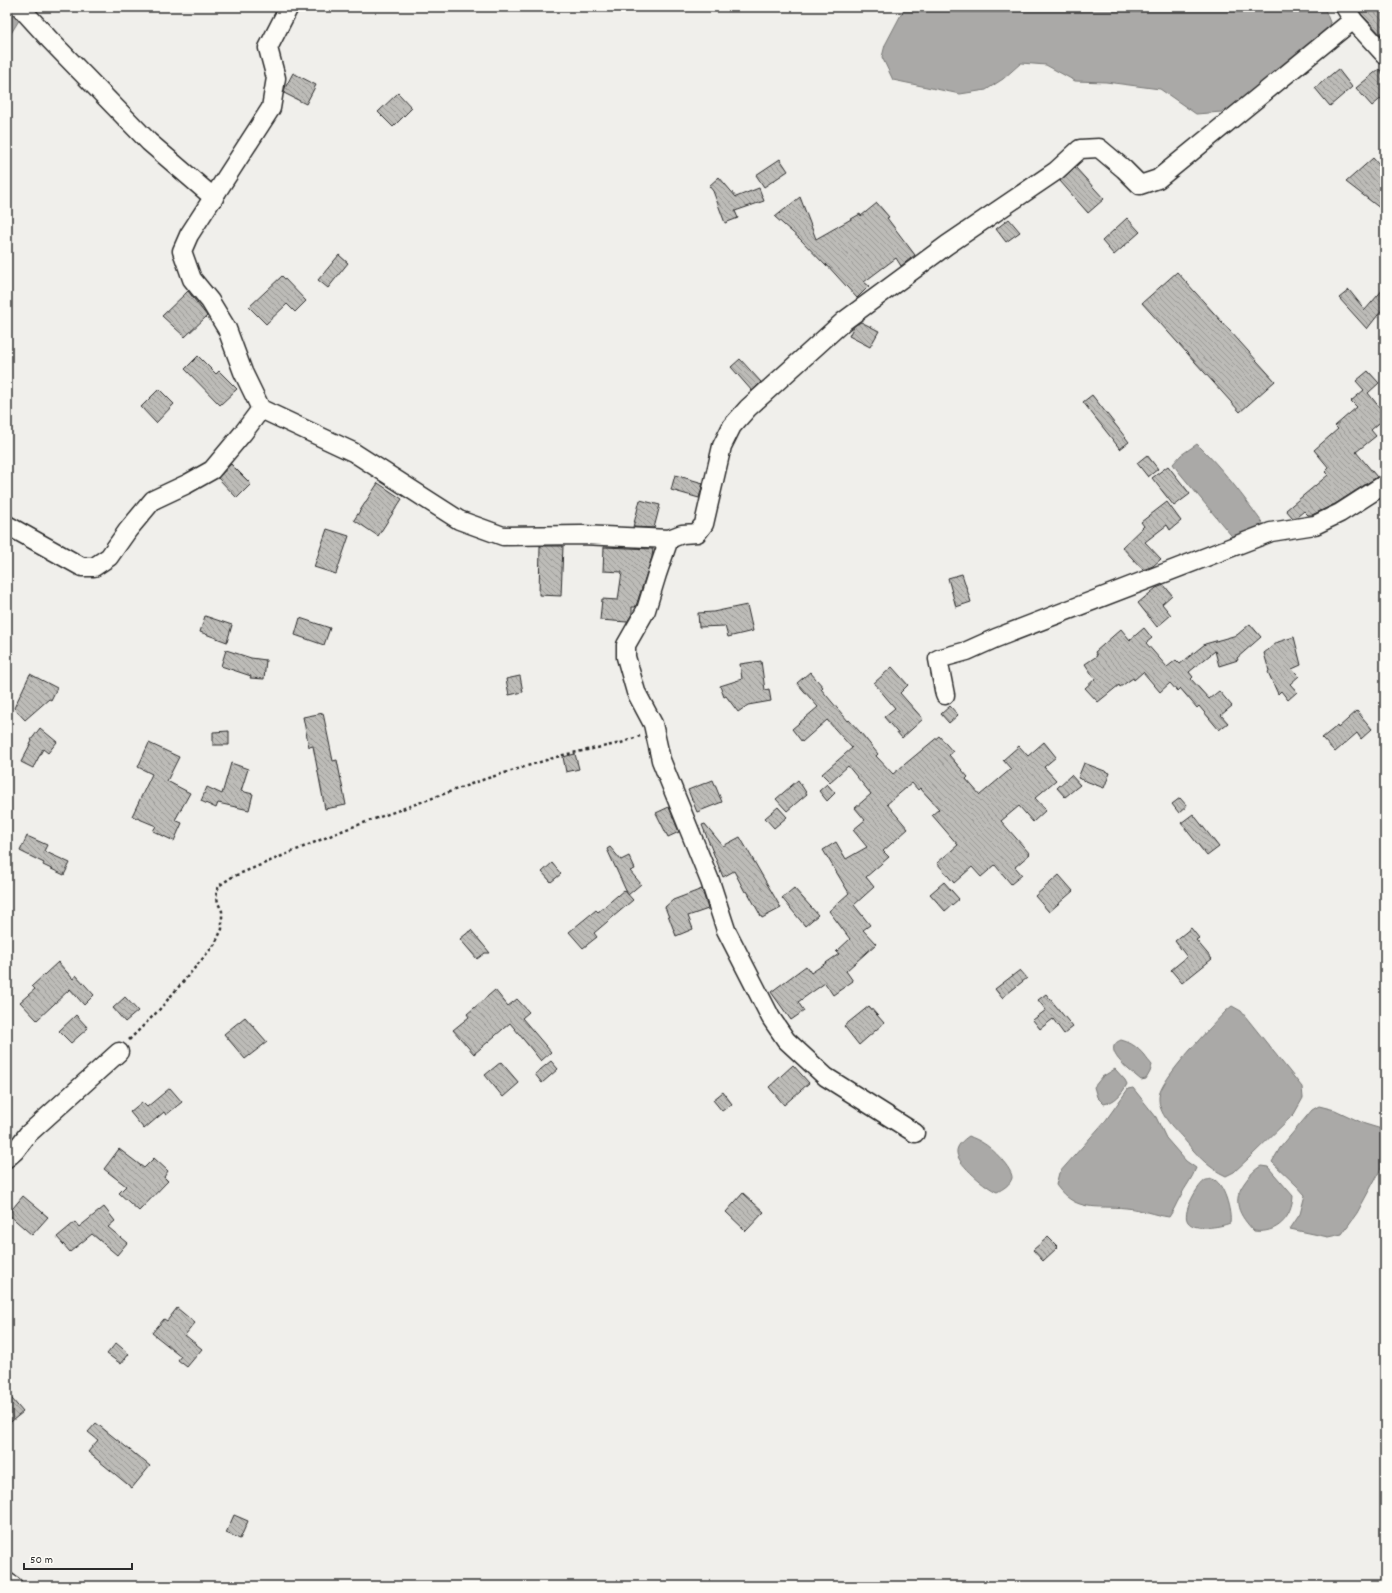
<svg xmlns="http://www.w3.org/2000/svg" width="1392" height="1593" viewBox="0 0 1392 1593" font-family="Dekko,sans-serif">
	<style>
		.water { fill: #aaa9a7; stroke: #777775 }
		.building { fill: url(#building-back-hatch); stroke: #2b2b2b }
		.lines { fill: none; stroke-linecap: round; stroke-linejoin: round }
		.minor-casing { stroke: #2b2b2b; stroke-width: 21 }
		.path { stroke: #2b2b2b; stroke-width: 2.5; stroke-dasharray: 3 3; stroke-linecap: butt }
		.minor { stroke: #fdfcf7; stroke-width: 18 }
	</style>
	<defs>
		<pattern id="building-back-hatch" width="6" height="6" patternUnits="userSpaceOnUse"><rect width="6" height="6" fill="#bdbcb8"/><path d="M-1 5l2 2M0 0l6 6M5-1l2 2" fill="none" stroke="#9a9996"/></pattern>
	</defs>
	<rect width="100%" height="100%" fill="#f0efeb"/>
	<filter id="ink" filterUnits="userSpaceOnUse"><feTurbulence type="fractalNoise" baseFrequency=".025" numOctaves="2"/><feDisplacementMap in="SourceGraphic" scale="8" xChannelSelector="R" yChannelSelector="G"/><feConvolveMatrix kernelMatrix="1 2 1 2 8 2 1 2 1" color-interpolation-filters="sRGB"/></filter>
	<g filter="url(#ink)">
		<g class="water">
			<polygon points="7,7 13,7 21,17 7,40"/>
			<polygon points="905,7 1324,7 1333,30 1247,101 1222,112 1196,114 1160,89 1106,82 1075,81 1046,65 1021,63 1003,79 986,90 960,94 893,80 882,57 885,45"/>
			<path d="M1197 444C1223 469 1243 496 1264 525L1235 540 1178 471 1173 464 1181 455Z"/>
			<path d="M1232 1006 1241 1011 1302 1087 1303 1098 1294 1114 1249 1158 1234 1172 1226 1176C1208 1168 1195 1153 1183 1138 1173 1127 1158 1114 1159 1097 1159 1080 1213 1025 1226 1011Z"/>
			<path d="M1121 1040C1137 1044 1142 1053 1152 1065L1150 1072 1146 1079 1141 1080C1132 1072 1099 1049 1121 1040Z"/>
			<path d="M1115 1069 1125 1080 1127 1084C1122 1094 1115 1102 1104 1104L1097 1097 1094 1087 1102 1077Z"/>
			<path d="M1133 1088 1156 1117 1166 1138 1186 1161 1196 1168C1192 1179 1185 1187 1180 1197 1176 1204 1174 1210 1169 1217 1154 1215 1140 1209 1126 1208 1096 1205 1076 1213 1056 1185L1059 1173 1106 1120 1128 1089Z"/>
			<polygon points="1319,1106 1335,1110 1365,1124 1385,1130 1385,1161 1357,1213 1342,1234 1328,1237 1290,1229 1300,1214 1305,1195 1297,1186 1272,1162 1280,1148 1312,1110"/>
			<path d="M969 1136C973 1138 979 1140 983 1143 991 1147 1013 1169 1012 1178 1010 1185 1003 1189 997 1192 987 1188 958 1165 957 1153 956 1146 963 1140 969 1136Z"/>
			<path d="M1261 1166 1268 1167 1293 1196C1292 1218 1277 1234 1254 1231 1239 1215 1231 1201 1245 1182 1250 1175 1254 1170 1261 1166Z"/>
			<path d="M1212 1179C1224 1181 1232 1213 1230 1223 1221 1227 1191 1232 1187 1220 1183 1211 1198 1184 1206 1180 1207 1180 1212 1179 1212 1179Z"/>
		</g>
		<g class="building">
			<polygon points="1357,7 1385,7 1385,39 1361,14"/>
			<polygon points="1338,69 1352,87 1330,106 1315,88"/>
			<polygon points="1379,69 1385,76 1385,95 1372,106 1356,88"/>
			<polygon points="293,73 316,85 306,104 284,93 285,88"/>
			<polygon points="398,93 412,108 393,127 378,112"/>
			<polygon points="1373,158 1385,172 1385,212 1346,182"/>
			<polygon points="780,159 788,171 764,187 756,175"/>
			<polygon points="1075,167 1104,199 1088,213 1060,181"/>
			<polygon points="719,177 736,197 759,188 764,201 735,211 738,218 725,223 713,191 709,186"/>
			<polygon points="800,197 816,239 860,214 861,216 877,203 889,217 887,218 915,255 901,266 896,258 864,282 869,286 857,298 826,264 827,267 800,239 775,217"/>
			<polygon points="1127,218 1140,232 1114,255 1102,241"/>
			<polygon points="1009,219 1020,232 1006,242 996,229"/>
			<polygon points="339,255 348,263 328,288 318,280"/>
			<polygon points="1177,272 1275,381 1240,412 1142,303"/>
			<polygon points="282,276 306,301 295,312 287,304 266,324 249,307"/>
			<polygon points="1385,287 1385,306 1367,329 1339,298 1349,290 1365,310"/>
			<polygon points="188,291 207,316 185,337 162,316"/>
			<polygon points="861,322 879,331 870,347 849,336 854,326"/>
			<polygon points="198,356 216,374 219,371 237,389 220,405 185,369"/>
			<polygon points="740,359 761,382 752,391 731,367"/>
			<polygon points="1368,371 1379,383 1368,393 1385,414 1385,418 1371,430 1376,436 1356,452 1377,477 1335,504 1312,515 1308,515 1304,511 1297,517 1293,518 1286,510 1328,475 1325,472 1329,468 1314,450 1338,429 1335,426 1357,407 1351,401 1364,390 1356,381"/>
			<polygon points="159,389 174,404 156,423 141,407"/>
			<polygon points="1092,395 1129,442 1120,449 1083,402"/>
			<polygon points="1147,455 1158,469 1148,477 1137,463"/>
			<polygon points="231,464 251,484 237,498 218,478"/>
			<polygon points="1168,466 1190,494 1174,506 1152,478"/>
			<polygon points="675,475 703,483 699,498 671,490"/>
			<polygon points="378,483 402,499 378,536 354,520"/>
			<polygon points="640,500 660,505 654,528 633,527"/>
			<polygon points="1167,502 1181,521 1170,530 1167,525 1145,542 1161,559 1153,566 1143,570 1122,547 1144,526 1141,522"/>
			<polygon points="327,529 349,536 336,574 314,567"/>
			<polygon points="540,546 563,546 561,596 539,595"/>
			<polygon points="604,547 653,549 652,557 636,606 635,607 632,607 632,614 627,622 600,620 602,599 618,600 622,572 603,571"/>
			<polygon points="962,574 971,602 956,607 948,578"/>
			<polygon points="1164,585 1172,595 1162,604 1171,615 1157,627 1138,603 1156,588"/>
			<polygon points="747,605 753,631 728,637 725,626 699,627 698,613 713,612"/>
			<polygon points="205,616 232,625 227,642 200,632"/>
			<polygon points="300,618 330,628 324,645 295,635"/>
			<polygon points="1250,624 1261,637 1237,658 1238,660 1219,666 1215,651 1189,672 1193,677 1191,679 1209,699 1219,691 1232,706 1221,715 1228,723 1219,730 1199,706 1197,708 1180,688 1177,691 1170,683 1160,692 1143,672 1134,680 1133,678 1120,687 1119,685 1098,702 1085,688 1095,679 1085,664 1097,656 1095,652 1121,629 1130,640 1144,628 1152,638 1146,643 1167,667 1176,660 1180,664 1205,644 1237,635"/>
			<polygon points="1294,637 1301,665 1292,669 1299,676 1290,684 1297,692 1288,700 1281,691 1278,694 1268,672 1269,671 1264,653 1278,642"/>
			<polygon points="226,650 251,658 266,660 264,679 250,678 251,676 221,666"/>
			<polygon points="761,661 765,690 769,689 771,701 748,705 738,712 726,696 724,697 720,686 742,679 740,664"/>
			<polygon points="892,667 908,685 900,693 923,719 902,738 884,717 895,708 874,683"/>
			<polygon points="810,672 823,687 821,689 848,721 849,720 861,733 878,754 876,756 893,774 939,736 953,752 949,755 968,777 966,779 980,795 1011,769 1003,760 1019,746 1028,756 1044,742 1056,757 1044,767 1056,780 1035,798 1046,810 1033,822 1019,806 1001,821 1030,854 1015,867 1022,875 1011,884 995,865 981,877 972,867 954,883 937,863 958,845 932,815 939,809 920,788 918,790 912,783 887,804 908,829 883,851 889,857 866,877 874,887 854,905 870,925 863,930 876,944 846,971 853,981 833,995 825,983 798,1002 804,1011 791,1020 771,992 806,966 811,973 839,954 836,952 850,939 829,911 849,893 823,850 836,842 846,859 867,847 853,830 865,820 855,808 871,794 848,766 830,782 822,774 852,748 827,720 802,742 792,729 818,707 797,683"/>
			<polygon points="30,674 57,688 51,700 49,699 25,720 14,708"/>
			<polygon points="520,676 523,692 509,695 506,679"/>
			<polygon points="950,706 958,715 949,723 941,714"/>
			<polygon points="1357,711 1372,729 1361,739 1357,733 1335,752 1322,738 1337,726 1338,728"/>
			<polygon points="323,713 333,761 337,760 346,805 325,809 313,746 309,747 303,717"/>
			<polygon points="40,728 57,742 48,753 43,749 33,768 21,762 32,741 31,740"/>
			<polygon points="229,731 229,745 213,745 213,732"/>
			<polygon points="149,743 179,757 167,781 190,793 175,820 182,823 174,841 153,831 156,826 132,816 152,774 138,767"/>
			<polygon points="575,754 579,769 566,772 563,757"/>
			<polygon points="231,763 248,769 241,791 253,794 249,810 218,803 216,808 201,801 207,787 222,794"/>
			<polygon points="1084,763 1110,773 1104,788 1078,778"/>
			<polygon points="1071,775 1080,785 1065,797 1057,788"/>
			<polygon points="713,780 722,802 697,812 688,790"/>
			<polygon points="798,780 807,794 787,811 776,799"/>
			<polygon points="827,784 835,793 827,801 819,791"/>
			<polygon points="1180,798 1187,806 1179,813 1172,804"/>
			<polygon points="669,807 679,832 668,837 656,813"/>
			<polygon points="778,807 787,817 774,828 765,818"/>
			<polygon points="1193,814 1219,847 1207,856 1181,823"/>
			<polygon points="705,824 723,846 740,837 781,908 762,918 747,891 745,892 734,871 723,877 702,825"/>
			<polygon points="27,836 47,845 44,851 70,863 64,875 43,865 44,863 20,851"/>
			<polygon points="610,847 621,860 629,856 635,869 630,871 641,884 628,895 607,849"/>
			<polygon points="552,863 561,874 551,882 542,872"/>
			<polygon points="1059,875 1073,891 1049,912 1035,896"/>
			<polygon points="944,882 959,899 945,911 930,894"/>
			<polygon points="794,888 818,915 805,926 782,898"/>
			<polygon points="702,889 708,909 688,916 693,929 676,936 665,907 673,900"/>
			<polygon points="624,890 633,900 594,933 597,937 583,948 569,932 596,910 598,912"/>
			<polygon points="1191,928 1199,938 1196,940 1212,959 1182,983 1171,970 1187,957 1175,941"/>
			<polygon points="471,930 490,953 485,953 477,959 460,939"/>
			<polygon points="58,962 73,979 76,975 94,995 84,1005 70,989 37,1020 20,1002 35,989 32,986"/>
			<polygon points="1020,970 1027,978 1002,998 995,989"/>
			<polygon points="495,990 508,1006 517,999 529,1012 522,1018 551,1052 541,1061 510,1023 474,1054 453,1030 469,1017 467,1014"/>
			<polygon points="1046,994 1073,1027 1064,1034 1053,1019 1040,1029 1033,1020 1046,1010 1038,1000"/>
			<polygon points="125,997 138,1011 125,1022 113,1008"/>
			<polygon points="869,1006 884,1023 859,1045 844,1026"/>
			<polygon points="76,1015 88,1028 71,1043 59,1031"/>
			<polygon points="245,1017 267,1042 245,1059 224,1034"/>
			<polygon points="551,1061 558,1069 542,1083 535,1074"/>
			<polygon points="501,1062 519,1083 503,1097 485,1075"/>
			<polygon points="793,1065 809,1083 784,1105 769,1087"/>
			<polygon points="170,1088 182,1102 166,1115 164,1112 144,1129 130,1112 142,1102 147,1107"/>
			<polygon points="723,1092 732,1104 722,1111 713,1100"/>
			<polygon points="119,1149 144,1168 154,1158 168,1171 164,1177 168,1181 139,1211 119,1193 126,1186 104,1169"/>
			<polygon points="743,1193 764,1212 746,1231 726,1212"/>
			<polygon points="23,1196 48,1217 32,1235 8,1214"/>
			<polygon points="104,1207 115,1221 108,1227 127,1243 117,1255 92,1234 70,1252 57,1237 75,1222 79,1227"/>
			<polygon points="1048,1237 1058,1247 1043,1261 1033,1250"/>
			<polygon points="177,1308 195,1323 185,1335 202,1349 187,1367 178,1360 181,1356 152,1333 164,1319 167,1321"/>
			<polygon points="116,1343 129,1354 121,1364 107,1354"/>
			<polygon points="7,1393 23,1412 7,1425"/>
			<polygon points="96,1423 150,1466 132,1488 88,1452 98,1440 88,1432"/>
			<polygon points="234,1515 248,1521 240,1539 226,1533"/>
		</g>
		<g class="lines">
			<defs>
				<g id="minor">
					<polyline points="20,7 50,40 149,142 214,198"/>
					<polyline points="289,7 268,48 276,78 271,108 189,235 182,251 192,279 210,301 227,329 243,372 261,409 353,452 459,520 503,536 582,535 669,539 682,534 697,533 704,524 722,446 732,426 748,408 844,321 947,245 1056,171 1080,149 1099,148 1124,169 1140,185 1158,179 1353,20"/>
					<polyline points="1345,7 1353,20 1385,55"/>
					<polyline points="7,525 82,567 94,567 109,557 128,530 153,500 187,484 212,470 243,433 261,409"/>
					<polyline points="669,539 657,574 646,610 626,645 626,657 636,692 653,724 661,760 710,881 726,930 771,1018 786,1040 826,1077 915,1133"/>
					<polyline points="945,695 938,659 967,651 996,638 1271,532 1315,525 1340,513 1385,484"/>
					<polyline points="7,1158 15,1151 28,1134 119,1052"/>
					<polyline points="7,1582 13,1586"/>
				</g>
			</defs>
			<use href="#minor" class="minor-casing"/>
			<polyline class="path" points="129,1040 159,1010 215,944 222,929 222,911 218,903 216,892 220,885 232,877 344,830 485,779 563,755 621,743 640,736"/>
			<use href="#minor" class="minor"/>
		</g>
	</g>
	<rect width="1392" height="1593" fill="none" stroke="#fdfcf7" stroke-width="24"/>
	<rect x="12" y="12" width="1368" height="1569" fill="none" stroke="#2b2b2b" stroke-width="1.5" filter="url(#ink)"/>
	<path d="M24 1563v6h108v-6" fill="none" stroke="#2b2b2b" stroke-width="2"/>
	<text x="30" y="1563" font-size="12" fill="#2b2b2b" stroke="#fdfcf7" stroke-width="3" paint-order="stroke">50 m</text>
</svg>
